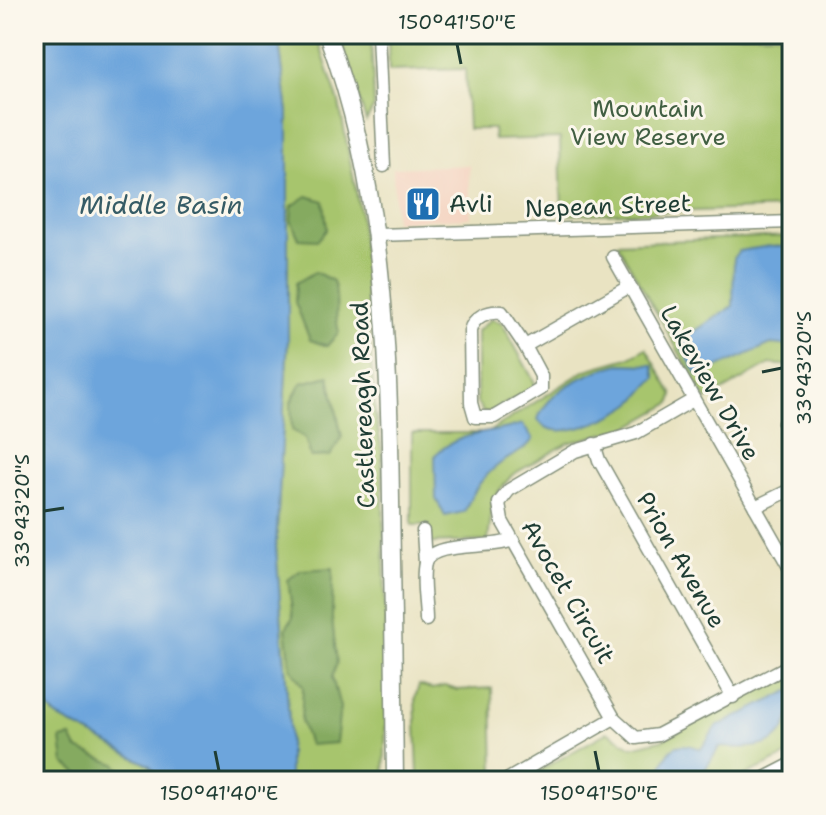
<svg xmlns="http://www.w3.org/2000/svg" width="826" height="815" viewBox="0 0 826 815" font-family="'Shantell Sans',sans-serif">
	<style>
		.built { fill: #f4d3c0 }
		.green { fill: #a7c56d; stroke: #638150; stroke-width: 2 }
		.forest { fill: #85aa60; stroke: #52744a; stroke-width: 2 }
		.water { fill: #6da5dc; stroke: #467188; stroke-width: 2 }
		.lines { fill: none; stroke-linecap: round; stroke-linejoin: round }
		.minor-casing { stroke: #84907b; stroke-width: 15 }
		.major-casing { stroke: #84907b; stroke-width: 19 }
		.minor { stroke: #fff; stroke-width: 12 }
		.major { stroke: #fff; stroke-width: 16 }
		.ticks { fill: none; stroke: #1f3d34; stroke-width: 3 }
		.labels { text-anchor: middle; stroke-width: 6; stroke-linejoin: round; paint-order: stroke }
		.park-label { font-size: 24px; fill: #415f42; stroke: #fbf7ec }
		.poi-label { font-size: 24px; fill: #1f3d34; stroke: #fbf7ec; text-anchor: start }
		.street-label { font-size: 24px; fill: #1f3d34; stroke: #fbf7ec }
		.water-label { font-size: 26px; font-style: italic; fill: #365c66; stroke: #fbf7ec }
		.neatline { fill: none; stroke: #1f3d34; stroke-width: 3 }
		.ticks-label { font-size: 20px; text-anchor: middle; fill: #1f3d34 }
	</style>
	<rect width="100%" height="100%" fill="#fbf7ec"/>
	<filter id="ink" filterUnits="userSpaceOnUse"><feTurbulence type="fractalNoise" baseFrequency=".0125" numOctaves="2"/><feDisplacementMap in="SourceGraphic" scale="16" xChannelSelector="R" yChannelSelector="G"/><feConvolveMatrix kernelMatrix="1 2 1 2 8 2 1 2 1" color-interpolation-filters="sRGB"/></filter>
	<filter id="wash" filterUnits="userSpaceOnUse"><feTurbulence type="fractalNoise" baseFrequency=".006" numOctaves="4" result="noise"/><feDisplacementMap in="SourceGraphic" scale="32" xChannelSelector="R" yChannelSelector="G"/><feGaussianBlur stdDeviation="1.8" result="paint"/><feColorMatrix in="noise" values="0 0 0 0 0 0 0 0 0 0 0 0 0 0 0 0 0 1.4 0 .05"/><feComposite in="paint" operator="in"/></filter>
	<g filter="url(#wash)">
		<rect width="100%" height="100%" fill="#e9e3c2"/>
		<polygon class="built" points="469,165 471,218 395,221 393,168"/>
		<g class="green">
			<polygon points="278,34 316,34 339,103 360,212 375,414 382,451 387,687 384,781 289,781 289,720 276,546 288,339 288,112"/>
			<polygon points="339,34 371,34 374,107 366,121"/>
			<polygon points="388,34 792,34 792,208 562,215 560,138 494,140 493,129 468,129 465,69 389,71"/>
			<polygon points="792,236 792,366 770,364 706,400 617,243"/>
			<polygon points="491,319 502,323 535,383 532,389 490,412 483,412 477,403 477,331"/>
			<polygon points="646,348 673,395 671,403 629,427 568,443 512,475 493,498 488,541 430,543 429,525 412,525 412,433 487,433 586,370 628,358"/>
			<polygon points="792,673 792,753 733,781 521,781 608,732 632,747 661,740"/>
			<polygon points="34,676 48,708 57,717 149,765 164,781 34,781"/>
			<polygon points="419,685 432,689 445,686 457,690 492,688 494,775 486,781 424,781 418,774 415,698"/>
		</g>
		<g class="forest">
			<polygon points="307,196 324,201 327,229 318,240 299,239 291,220 292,206"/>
			<path d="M315 272 333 281C340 300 333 313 339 332L327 346 310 340 295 302 296 283Z"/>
			<polygon points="329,376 342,437 330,456 311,457 305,438 292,430 291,402 301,383"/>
			<polygon points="333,568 332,618 337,663 332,677 340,707 336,743 309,745 301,721 303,687 291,668 286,628 293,617 288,580 301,570"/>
			<polygon points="71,737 77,749 116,764 131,781 88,781 64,763 61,739"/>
		</g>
		<g class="water">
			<polygon points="34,34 278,34 288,112 288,339 276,546 289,720 289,781 164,781 149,765 57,717 48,708 34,676"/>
			<polygon points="770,246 792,246 792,346 771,344 698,376 681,347 689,335 733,306 734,258 739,251"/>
			<path d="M620 364 653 365 656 378C646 386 641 397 630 405 611 418 552 446 538 419 549 389 591 371 620 364Z"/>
			<path d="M522 424 533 439C525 452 509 456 497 466 480 479 472 494 464 512L445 516 436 499 435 455C463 429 488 436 522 424Z"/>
			<path d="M789 691H792C792 745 768 750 719 747 695 787 700 781 653 781 670 760 664 735 701 749L716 727Z"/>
		</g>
	</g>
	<g filter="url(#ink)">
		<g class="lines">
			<defs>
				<g id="minor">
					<polyline points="378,34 384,166"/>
					<polyline points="377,235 792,222"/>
					<polyline points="613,257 792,572"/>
					<path d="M525 346 541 376V389L494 417H475L471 403 470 331C473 317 488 310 502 312L525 346 630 286"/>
					<polyline points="693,400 636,433 575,451 509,490 499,503 502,521 614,718 636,738 658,735 792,664"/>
					<polyline points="784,423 792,437"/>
					<polyline points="594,444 599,460 733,697"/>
					<polyline points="755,507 792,489"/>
					<polyline points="423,531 425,563"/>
					<path d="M426 620C426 603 421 580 425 563 432 540 491 550 512 540"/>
					<polyline points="505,781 614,718"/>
					<polyline points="759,781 792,764"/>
					<polyline points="784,781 792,777"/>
				</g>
				<path id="major" d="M327 34C383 184 389 342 391 501 393 594 394 688 395 781"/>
			</defs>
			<use href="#minor" class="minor-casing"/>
			<use href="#major" class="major-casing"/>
			<use href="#minor" class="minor"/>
			<use href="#major" class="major"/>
		</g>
	</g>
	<path class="ticks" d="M457 44 461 64M762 372 782 368M44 511 64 508M215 751 219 771M595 751 599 771"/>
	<defs>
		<symbol id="restaurant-square" viewBox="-11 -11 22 22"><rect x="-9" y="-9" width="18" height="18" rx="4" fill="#1f6fb2" stroke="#fbf7ec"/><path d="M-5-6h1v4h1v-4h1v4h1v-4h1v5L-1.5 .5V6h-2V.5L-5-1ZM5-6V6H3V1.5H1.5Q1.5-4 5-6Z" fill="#fff"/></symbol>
	</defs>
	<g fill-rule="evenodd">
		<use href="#restaurant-square" x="403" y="184" width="40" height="40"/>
	</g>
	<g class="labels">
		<g class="park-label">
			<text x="648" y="117">Mountain<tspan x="648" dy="28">View Reserve</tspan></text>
		</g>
		<g class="poi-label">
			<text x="449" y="212">Avli</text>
		</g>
		<g class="street-label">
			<text transform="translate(608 206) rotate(-2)" y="8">Nepean Street</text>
			<text transform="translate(710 383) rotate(60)" y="8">Lakeview Drive</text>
			<text transform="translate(363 405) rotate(-92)" y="8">Castlereagh Road</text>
			<text transform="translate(681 560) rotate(60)" y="8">Prion Avenue</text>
			<text transform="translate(568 592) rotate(60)" y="8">Avocet Circuit</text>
		</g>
		<g class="water-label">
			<text x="161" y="214">Middle Basin</text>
		</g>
	</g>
	<rect width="826" height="815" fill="none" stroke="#fbf7ec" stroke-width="88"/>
	<rect x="44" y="44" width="738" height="727" class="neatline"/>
	<g class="ticks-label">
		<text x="457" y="29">150°41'50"E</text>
		<text transform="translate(804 368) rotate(-90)" y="7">33°43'20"S</text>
		<text transform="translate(22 511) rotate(-90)" y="7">33°43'20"S</text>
		<text x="219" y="800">150°41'40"E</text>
		<text x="599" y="800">150°41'50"E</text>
	</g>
</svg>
